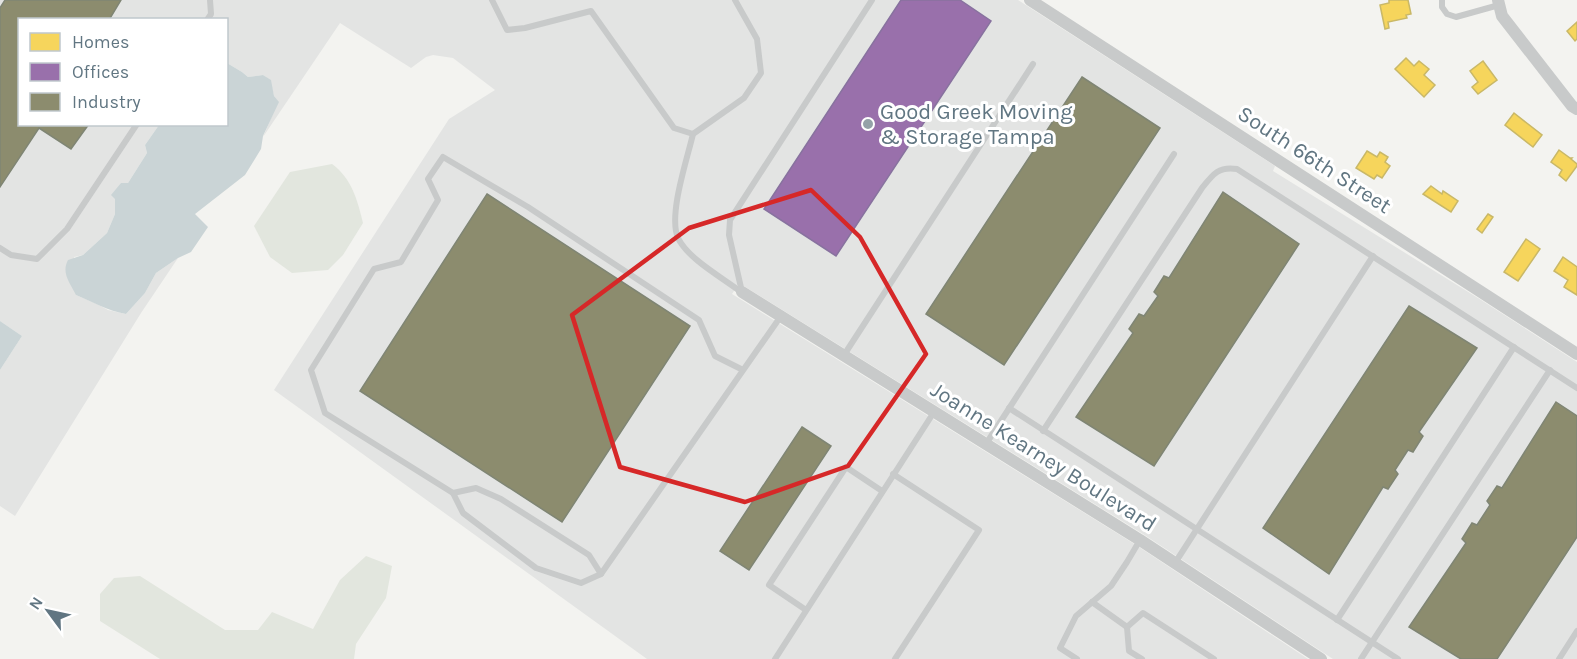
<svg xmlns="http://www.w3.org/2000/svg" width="1577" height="659" viewBox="0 0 1577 659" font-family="Karla,sans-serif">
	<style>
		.built { fill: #e3e4e3 }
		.green { fill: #e2e6de }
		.water { fill: #cad4d6 }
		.homes { fill: #f6d55c; stroke: #c9b867; stroke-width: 1.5 }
		.offices { fill: #9970ab; stroke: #88729f; stroke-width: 1.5 }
		.industry { fill: #8c8c6e; stroke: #7f8574; stroke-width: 1.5 }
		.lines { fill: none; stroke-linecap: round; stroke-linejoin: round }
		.lane { stroke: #c8caca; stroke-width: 6 }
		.street { stroke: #c8caca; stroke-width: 12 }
		.marked { fill: none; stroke: #d62828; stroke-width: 4.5; stroke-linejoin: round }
		.poi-dot { fill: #94a2a8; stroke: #fff; stroke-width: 2 }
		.labels { text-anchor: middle; stroke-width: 6; stroke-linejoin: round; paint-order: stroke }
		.poi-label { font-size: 22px; fill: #617682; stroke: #fff; text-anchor: start }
		.street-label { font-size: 22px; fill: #617682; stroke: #fff }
	</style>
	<rect width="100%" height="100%" fill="#f3f3f0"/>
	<polygon class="built" points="0,0 1018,0 1275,166 1273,171 1478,298 1577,362 1577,659 1333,659 1143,534 739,283 732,294 1136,545 1308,659 647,659 274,390 449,119 495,90 453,58 433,55 426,57 411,68 340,23 263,137 278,102 274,96 270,80 263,75 248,77 242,72 227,63 226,20 20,20 20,124 159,125 145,145 147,153 128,183 121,183 115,199 115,214 107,233 83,255 74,257 76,295 97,304 108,310 126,314 145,293 156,273 178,258 141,313 15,516 0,506 0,370 22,336 0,321"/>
	<g class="green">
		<path d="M332 164C352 179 357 199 363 223L343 255 328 270 292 273 270 257 254 226 290 172Z"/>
		<polygon points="366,556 392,566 386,598 356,644 354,659 160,659 100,621 100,594 114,578 140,576 225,630 258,630 272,612 313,629 340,580"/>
	</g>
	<g class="water">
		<path d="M227 63 242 72 248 77 263 75 271 80 274 96 279 102 263 136 261 149 245 175 195 214 208 227 191 252 178 258 156 273 145 293 126 314C108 311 93 302 76 295 70 283 61 273 68 260L83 255 107 233 115 214V199L111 195 121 183H128L147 153 145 145 159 125 226 124Z"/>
		<polygon points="0,321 22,336 0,370"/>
	</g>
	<g class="homes">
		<polygon points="1389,0 1408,0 1411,14 1406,15 1407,18 1388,22 1389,28 1385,29 1380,5 1389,3"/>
		<polygon points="1577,22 1577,39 1575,41 1567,31"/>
		<polygon points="1406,58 1414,66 1419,61 1429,69 1424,75 1435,85 1424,97 1395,69"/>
		<polygon points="1483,61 1497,80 1478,94 1472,87 1478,82 1470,71"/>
		<polygon points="1514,113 1542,135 1533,147 1505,125"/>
		<polygon points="1559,150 1570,158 1572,158 1571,159 1577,164 1577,166 1566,181 1559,175 1562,170 1551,162"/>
		<polygon points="1367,151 1377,157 1380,152 1388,157 1385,162 1390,166 1382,178 1377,175 1374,179 1356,168"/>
		<polygon points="1431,186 1442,194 1443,191 1458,201 1451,212 1423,194"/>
		<polygon points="1488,214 1493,217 1482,233 1477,229"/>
		<polygon points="1526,239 1540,249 1518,281 1504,272"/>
		<polygon points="1563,257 1577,267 1577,295 1564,287 1568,280 1554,271"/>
	</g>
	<polygon class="offices" points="901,0 960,0 991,21 836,256 764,209"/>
	<g class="industry">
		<polygon points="5,0 121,0 109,20 20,20 20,124 89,124 71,149 39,128 0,187 0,8"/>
		<polygon points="1082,77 1160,128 1004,365 926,314"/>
		<polygon points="1223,192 1299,244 1154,466 1076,417 1133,333 1129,329 1139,314 1144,316 1158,296 1154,292 1164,276 1169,278"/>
		<polygon points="487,194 690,326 562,522 360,391"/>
		<polygon points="1409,306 1477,348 1419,432 1423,436 1413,452 1408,450 1395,470 1398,474 1388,489 1383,487 1329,574 1263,528"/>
		<polygon points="1556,402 1577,416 1577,537 1497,659 1461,659 1409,627 1466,543 1462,539 1472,523 1477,525 1490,505 1487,501 1497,486 1502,488"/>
		<polygon points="802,427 831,446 749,570 720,551"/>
	</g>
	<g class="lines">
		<g class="lane">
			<polyline points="492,0 507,30 525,28 591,11 674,128 693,134 744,98 761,73 757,39 735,0"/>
			<polyline points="1442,0 1442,7 1447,14 1456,17 1499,5"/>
			<polyline points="207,20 211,14 210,0"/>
			<path d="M693 134C687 160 668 215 678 238 688 259 723 278 741 292"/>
			<polyline points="0,248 11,255 37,259 67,229 137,124"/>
			<polyline points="742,292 729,235 730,220 872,0"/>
			<polyline points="844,355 1033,64"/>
			<polyline points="743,370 715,356 699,320 528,207 443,157 428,179 438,200 401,262 374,269 311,370 325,413 453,493 463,513 536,568 581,583 601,574 781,316"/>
			<polyline points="1009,408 1398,659"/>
			<path d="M1043 431 1202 188C1213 174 1219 166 1237 169L1577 388"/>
			<polyline points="986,444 1174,154"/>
			<polyline points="893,474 979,530 895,659"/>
			<polyline points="453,493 476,488 501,499 589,555 601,574"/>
			<polyline points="1175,563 1373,256"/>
			<polyline points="1092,602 1127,627"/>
			<polyline points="806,610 769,585 846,467 882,491"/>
			<polyline points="1337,620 1514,347"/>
			<polyline points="1127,627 1143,613 1214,659"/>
			<polyline points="1127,627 1129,651 1142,659"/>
			<polyline points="775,659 934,412"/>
			<polyline points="1077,659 1060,648 1076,616 1111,586 1127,562 1140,540"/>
			<polyline points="1361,659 1550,370"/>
			<polyline points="1559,659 1577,631"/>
		</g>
		<g class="street">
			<polyline points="1030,0 1577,354"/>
			<polyline points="1498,0 1502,16 1572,106 1577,109"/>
			<polyline points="742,292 1140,540 1321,659"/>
		</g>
	</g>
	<path class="marked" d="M811 190 860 237 926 354 848 466 745 502 620 467 572 315 689 228Z"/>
	<circle class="poi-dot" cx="868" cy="124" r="6"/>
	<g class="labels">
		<g class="poi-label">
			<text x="880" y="119">Good Greek Moving<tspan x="880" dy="25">&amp; Storage Tampa</tspan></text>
		</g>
		<g class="street-label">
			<text transform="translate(1315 159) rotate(33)" y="8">South 66th Street</text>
			<text transform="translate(1044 456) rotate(32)" y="8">Joanne Kearney Boulevard</text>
		</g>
	</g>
	<rect x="18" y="18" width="210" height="108" fill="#ffffff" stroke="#c0c8cd" stroke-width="1.5"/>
	<rect x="30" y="33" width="30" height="18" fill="#f6d55c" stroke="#c0c8cd" stroke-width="1.5"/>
	<text x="72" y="48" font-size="18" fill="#617682">Homes</text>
	<rect x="30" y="63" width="30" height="18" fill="#9970ab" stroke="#c0c8cd" stroke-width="1.5"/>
	<text x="72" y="78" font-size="18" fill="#617682">Offices</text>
	<rect x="30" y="93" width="30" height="18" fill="#8c8c6e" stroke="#c0c8cd" stroke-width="1.5"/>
	<text x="72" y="108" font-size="18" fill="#617682">Industry</text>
	<g transform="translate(48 611) rotate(303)" stroke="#ffffff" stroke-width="4.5" paint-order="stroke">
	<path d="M0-4.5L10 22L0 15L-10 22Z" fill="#617682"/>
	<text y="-9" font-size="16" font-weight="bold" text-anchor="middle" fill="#617682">N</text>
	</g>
</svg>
